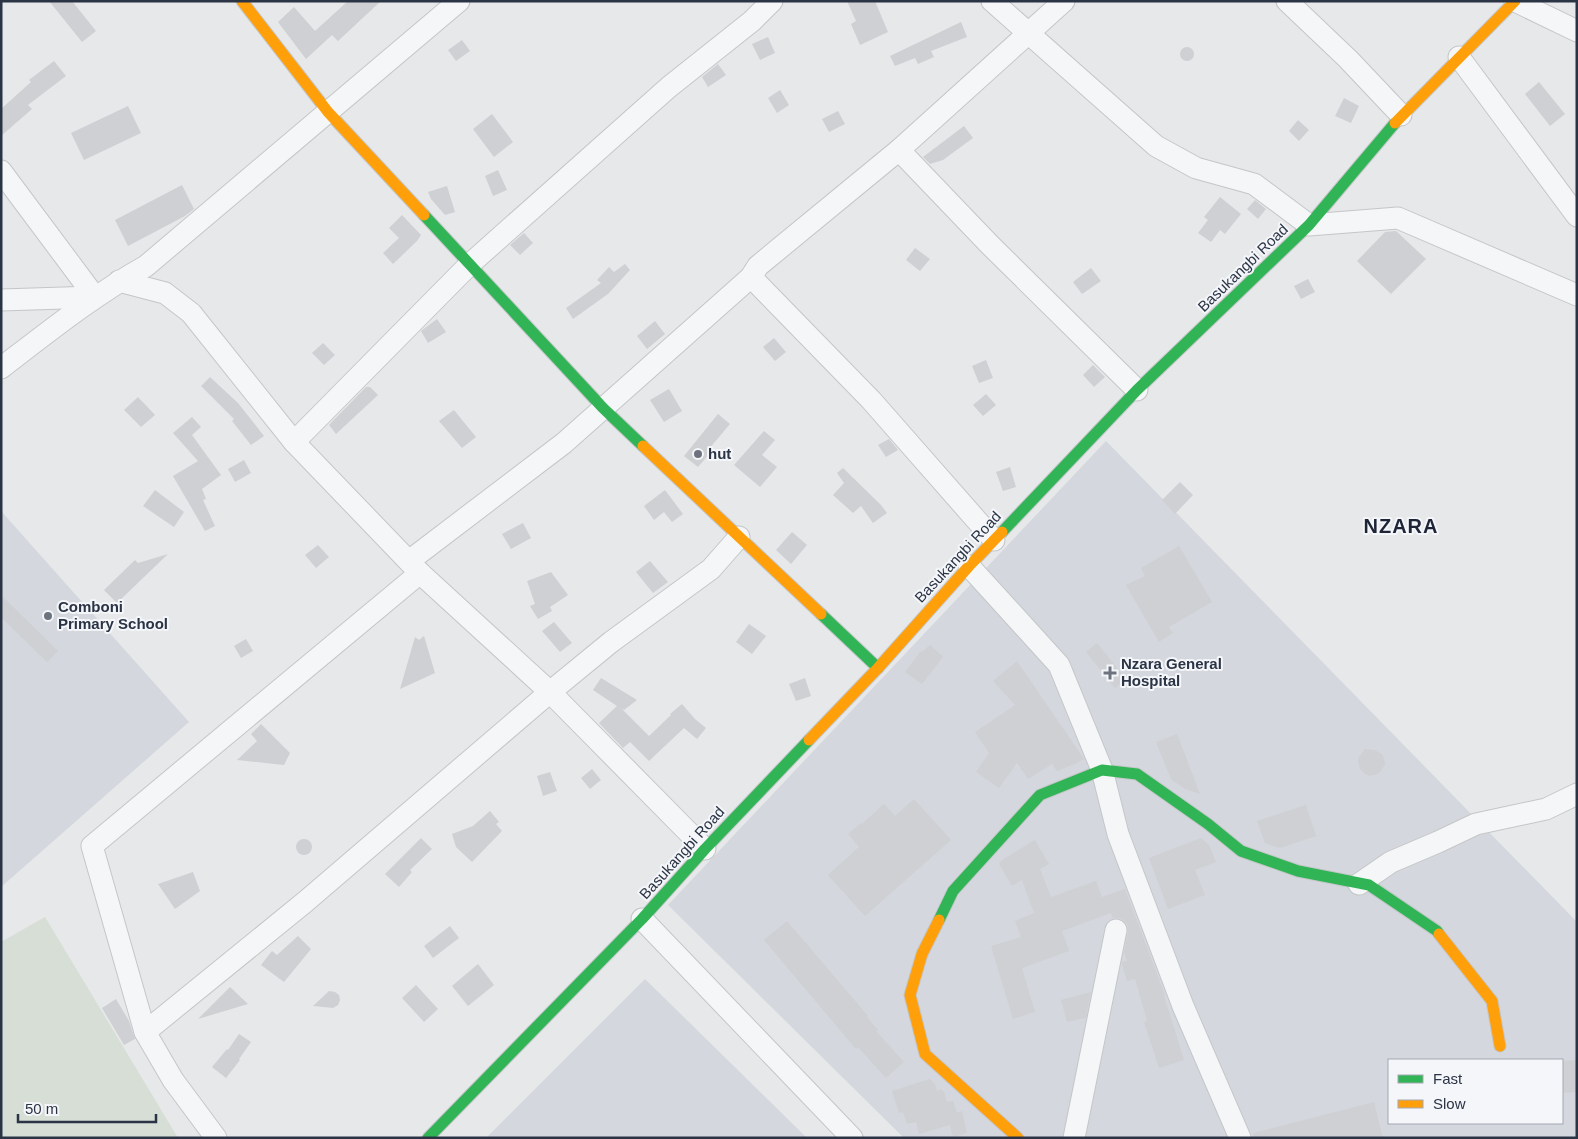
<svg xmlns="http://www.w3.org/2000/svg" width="1578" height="1139" viewBox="0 0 1578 1139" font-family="Arial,sans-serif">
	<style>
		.built { fill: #d4d7dd; fill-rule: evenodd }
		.green { fill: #d6ded6 }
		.building { fill: #ced0d3 }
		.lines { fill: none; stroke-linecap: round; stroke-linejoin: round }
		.street-casing { stroke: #c4c6c8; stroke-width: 23 }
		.fast-casing { stroke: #c4c6c8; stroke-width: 13 }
		.slow-casing { stroke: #c4c6c8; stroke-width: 13 }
		.street { stroke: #f5f6f7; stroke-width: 21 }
		.fast { stroke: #30b455; stroke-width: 11 }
		.slow { stroke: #ff9f0a; stroke-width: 11 }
		.poi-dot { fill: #6c737f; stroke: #f4f6f9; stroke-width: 2 }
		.labels { text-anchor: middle; stroke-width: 4; stroke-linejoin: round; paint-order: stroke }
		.street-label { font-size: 15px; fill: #2b3445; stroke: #f4f6f9 }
		.poi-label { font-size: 15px; font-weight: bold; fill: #2b3445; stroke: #f4f6f9; text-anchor: start }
		.district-label { font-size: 20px; font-weight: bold; letter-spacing: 1px; fill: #1d2536; stroke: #f4f6f9 }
	</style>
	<rect width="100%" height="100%" fill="#e6e8ea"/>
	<g class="built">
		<path d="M1106 441 1577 922V1138H904L668 905ZM1389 1060H1562V1123H1389Z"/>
		<polygon points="1,511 189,722 1,887"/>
		<polygon points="645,979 807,1138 486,1138"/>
	</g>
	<polygon class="green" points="45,917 178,1138 1,1138 1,942"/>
	<g class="building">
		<polygon points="49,1 72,1 96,31 82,42"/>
		<polygon points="348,1 381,1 338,41 332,35 306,59 278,22 294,7 315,31"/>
		<polygon points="847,1 875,1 888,32 860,45 851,24 856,21"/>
		<polygon points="961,22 967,37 931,51 934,57 918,64 915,58 895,66 890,56"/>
		<polygon points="768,37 775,53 760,60 752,44"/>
		<polygon points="462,40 470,51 456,61 448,50"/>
		<circle cx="1187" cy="54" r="7"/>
		<polygon points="54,61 66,76 28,105 32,109 1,136 1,109 31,82 29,80"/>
		<polygon points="718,64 726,75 708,87 702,77"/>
		<polygon points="1539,82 1565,114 1550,126 1525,94"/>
		<polygon points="780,90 789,105 777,113 768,98"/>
		<polygon points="1344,98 1359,106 1351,123 1335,116"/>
		<polygon points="128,106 141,133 84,160 71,133"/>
		<polygon points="838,111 845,124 829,132 822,119"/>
		<polygon points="492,114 513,142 494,157 473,129"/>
		<polygon points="1298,120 1309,130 1299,141 1289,131"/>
		<polygon points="964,126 973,138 943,160 930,164 923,157"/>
		<polygon points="498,170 507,190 493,196 485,176"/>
		<polygon points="182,185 194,209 185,216 128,246 115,220"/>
		<polygon points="447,186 455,212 445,215 431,199 428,192"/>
		<polygon points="1220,197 1241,214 1225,234 1220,230 1211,242 1198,233 1208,220 1204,217"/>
		<polygon points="1255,200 1266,209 1258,219 1247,209"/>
		<polygon points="402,215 421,235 417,241 393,264 383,253 399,238 389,228"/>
		<polygon points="1396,231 1426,259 1391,294 1357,261 1385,232"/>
		<polygon points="524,233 533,243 520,255 510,245"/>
		<polygon points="915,248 930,259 920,271 906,260"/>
		<polygon points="625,264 630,270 608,294 573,319 566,308 601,283 597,280 609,267 614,272"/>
		<polygon points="1091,268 1101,281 1082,294 1073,282"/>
		<polygon points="1308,279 1315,292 1301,299 1294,286"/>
		<polygon points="437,319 446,332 428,343 421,331"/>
		<polygon points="655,321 665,334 647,349 637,336"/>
		<polygon points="774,338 786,352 775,361 763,347"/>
		<polygon points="323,343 335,355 324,365 312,353"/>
		<polygon points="986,360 993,378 979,383 972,366"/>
		<polygon points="1093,365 1105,377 1094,387 1083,375"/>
		<polygon points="210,377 238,403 264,436 251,445 232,421 234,419 201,386"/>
		<polygon points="366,387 370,387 378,395 336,434 329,425"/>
		<polygon points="669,389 682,411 664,422 650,400"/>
		<polygon points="986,394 996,405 983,416 973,405"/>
		<polygon points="138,397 155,415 141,427 124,410"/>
		<polygon points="454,410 476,437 462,448 439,421"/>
		<polygon points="718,414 730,424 708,450 711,452 698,467 684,456"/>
		<polygon points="192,417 201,427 192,435 221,475 202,489 206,499 203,500 215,526 205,531 173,476 198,461 173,433"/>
		<polygon points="764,431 775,440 762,455 777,467 760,487 734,465"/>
		<polygon points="889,439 898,450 886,457 878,445"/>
		<polygon points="244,460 251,473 235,482 228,469"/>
		<polygon points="1010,467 1016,487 1003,491 996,472"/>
		<polygon points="843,468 881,505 887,513 873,523 861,506 853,513 833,495 844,483 837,473"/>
		<polygon points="1180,482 1193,495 1175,514 1162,500"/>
		<polygon points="155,490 184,512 174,527 143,506"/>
		<polygon points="665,490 683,514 672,522 664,512 654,520 644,506"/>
		<polygon points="523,523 531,538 511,549 502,534"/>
		<polygon points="792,532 807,545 791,564 776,550"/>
		<polygon points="318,545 329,557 316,568 305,555"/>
		<polygon points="1179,546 1212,602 1169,627 1173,633 1159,642 1126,585 1145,576 1141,568"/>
		<polygon points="168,554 117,603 104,590 135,560 138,563"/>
		<polygon points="650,561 668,582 653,593 636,572"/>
		<polygon points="551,572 568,595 550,607 552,611 538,619 530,606 535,604 527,581"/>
		<polygon points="1,595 58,651 47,662 1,617"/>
		<polygon points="554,622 572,643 560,652 542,631"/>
		<polygon points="749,624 766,636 752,654 736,642"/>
		<polygon points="424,636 435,673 400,689 415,637 419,640"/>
		<polygon points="246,639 253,651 241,658 234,646"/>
		<polygon points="1097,643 1126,679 1115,688 1086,652"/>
		<polygon points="930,645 943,657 922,684 905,672 921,651 922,652"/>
		<polygon points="1017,661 1084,759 1077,763 1057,771 1052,764 1028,779 1017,763 999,788 976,772 989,753 975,732 1015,705 993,681"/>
		<polygon points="601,678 637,700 624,710 621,708 649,736 671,715 670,714 682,704 695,719 706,728 697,739 684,728 649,761 630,742 623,748 599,723 617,706 593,690"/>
		<polygon points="805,678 811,696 796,701 789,684"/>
		<polygon points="261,724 290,753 284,765 237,760 257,741 251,734"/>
		<polygon points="1177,734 1200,794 1185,789 1171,779 1156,742"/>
		<polygon points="1365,749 1375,750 1383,755 1385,764 1381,771 1378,774 1370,776 1366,775 1360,769 1358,761 1359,757"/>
		<polygon points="592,769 601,780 590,789 581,778"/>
		<polygon points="550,772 557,791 543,796 537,776"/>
		<polygon points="914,799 951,840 865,916 828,875 859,847 848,834 861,823 862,824 884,804 895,816"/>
		<polygon points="1306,805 1316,836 1280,848 1265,843 1257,821"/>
		<polygon points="490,811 499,822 496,824 502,831 472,862 456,847 452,834 473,826"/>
		<polygon points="421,838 432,849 410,870 412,872 399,887 385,874"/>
		<polygon points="1201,838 1209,845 1216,862 1195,870 1205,895 1168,909 1149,858"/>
		<circle cx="304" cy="847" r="8"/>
		<polygon points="1035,840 1049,864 1040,869 1051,897 1096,881 1102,897 1125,889 1165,995 1164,996 1184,1060 1159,1068 1144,1022 1147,1021 1135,979 1127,981 1122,964 1122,962 1127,961 1124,952 1128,932 1128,926 1124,920 1119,918 1113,918 1111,913 1062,931 1069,951 1022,968 1035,1012 1013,1019 991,946 1021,937 1015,921 1034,913 1022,880 1012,886 999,864 1002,860"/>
		<polygon points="193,872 200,891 175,909 158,884"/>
		<polygon points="787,921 868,1016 867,1017 878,1030 876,1031 904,1062 886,1078 858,1047 856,1049 764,940"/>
		<polygon points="450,926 459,938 433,958 424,946"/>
		<polygon points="298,936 311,949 284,982 261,965 272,951 277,955"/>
		<polygon points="478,964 494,985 468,1006 452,986"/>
		<polygon points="416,985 438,1009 424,1022 402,998"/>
		<polygon points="230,987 248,1004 198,1019"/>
		<polygon points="329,991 335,992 339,995 340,1000 338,1005 333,1008 313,1006"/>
		<polygon points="1091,992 1086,1018 1067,1022 1061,1000"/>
		<polygon points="116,999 129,1021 135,1039 124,1045 102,1008"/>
		<polygon points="239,1034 251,1042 239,1059 240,1060 226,1078 212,1067 227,1049 228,1050"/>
		<polygon points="1577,1060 1577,1092 1562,1093 1562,1061"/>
		<polygon points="930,1079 935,1084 937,1091 941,1089 944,1092 947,1102 953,1101 957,1113 962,1111 967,1133 953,1137 950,1125 919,1134 916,1122 907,1124 903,1112 899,1113 892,1091"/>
		<polygon points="1374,1102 1383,1138 1254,1138 1253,1133"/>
	</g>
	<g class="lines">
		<defs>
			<g id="street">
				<polyline points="992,1 1156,146 1196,168 1254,184 1309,225 1398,218 1577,295"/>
				<polyline points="1287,1 1348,59 1401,115"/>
				<polyline points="1515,1 1577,31"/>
				<polyline points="1459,57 1577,216"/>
				<polyline points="899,150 990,245 1137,390"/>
				<polyline points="1,171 95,297"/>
				<polyline points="751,277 871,400 994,540"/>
				<polyline points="119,281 165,293 191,313 294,442 420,573 550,692 705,849"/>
				<polyline points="1,300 95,297"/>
				<path d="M1 368C48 332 94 295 146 266L459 1"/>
				<polyline points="294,442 470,264 669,87 752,21 772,1"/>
				<polyline points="409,561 564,443 751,277 758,266 899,150 1064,1"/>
				<polyline points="969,566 1059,665 1102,770 1118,834 1183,1006 1240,1138"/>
				<polyline points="1359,884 1391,862 1438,842 1476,824 1546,809 1577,794"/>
				<polyline points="642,919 852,1138"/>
				<polyline points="145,1032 305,902 550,692 611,642 711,569 739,537"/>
				<polyline points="216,1138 173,1080 145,1032 92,846 420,573"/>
				<polyline points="1074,1138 1116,930"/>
			</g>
			<g id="fast">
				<polyline points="424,215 603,408 643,446"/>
				<polyline points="1002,532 1137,390 1309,225 1395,123"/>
				<polyline points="821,614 878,668"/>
				<polyline points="939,920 953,891 1040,795 1102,770 1137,774 1208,824 1241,851 1298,871 1369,885 1437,931 1439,934"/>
				<polyline points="428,1138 642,919 705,849 809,740"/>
			</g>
			<g id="slow">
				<polyline points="242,1 328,112 424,215"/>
				<polyline points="1395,123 1515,1"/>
				<polyline points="643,446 821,614"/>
				<polyline points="809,740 878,668 969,566 1002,532"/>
				<polyline points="939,920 922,954 910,995 925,1054 1018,1138"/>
				<polyline points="1439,934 1492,1001 1500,1046"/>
			</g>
		</defs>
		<use href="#street" class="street-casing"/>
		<use href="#fast" class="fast-casing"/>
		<use href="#slow" class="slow-casing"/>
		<use href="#street" class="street"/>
		<use href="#fast" class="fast"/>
		<use href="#slow" class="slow"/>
	</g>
	<g class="poi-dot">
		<circle cx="698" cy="454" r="5"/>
		<circle cx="48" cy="616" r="5"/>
		<path d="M1107.5 665.5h5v5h5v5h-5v5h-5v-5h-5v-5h5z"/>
	</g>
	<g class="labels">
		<g class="street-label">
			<text transform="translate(1243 268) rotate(-44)" y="5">Basukangbi Road</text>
			<text transform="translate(958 557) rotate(-47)" y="5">Basukangbi Road</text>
			<text transform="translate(682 853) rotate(-48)" y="5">Basukangbi Road</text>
		</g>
		<g class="poi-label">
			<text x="708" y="459">hut</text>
			<text x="58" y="612">Comboni<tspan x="58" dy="17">Primary School</tspan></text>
			<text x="1121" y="669">Nzara General<tspan x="1121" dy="17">Hospital</tspan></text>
		</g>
		<g class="district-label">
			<text x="1401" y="533">NZARA</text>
		</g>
	</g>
	<rect width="1578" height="1139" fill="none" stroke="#2b3445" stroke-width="5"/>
	<rect x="1388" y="1059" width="175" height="65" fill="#f4f6f9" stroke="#a4a8b1"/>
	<rect x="1398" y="1075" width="25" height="8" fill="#30b455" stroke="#a4a8b1"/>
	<text x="1433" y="1084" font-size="15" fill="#2b3445">Fast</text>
	<rect x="1398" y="1100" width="25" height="8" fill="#ff9f0a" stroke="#a4a8b1"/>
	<text x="1433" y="1109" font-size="15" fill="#2b3445">Slow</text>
	<path d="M18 1114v8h138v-8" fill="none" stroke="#2b3445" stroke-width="2.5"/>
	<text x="25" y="1114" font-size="15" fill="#2b3445" stroke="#f4f6f9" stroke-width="4" paint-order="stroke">50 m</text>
</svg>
